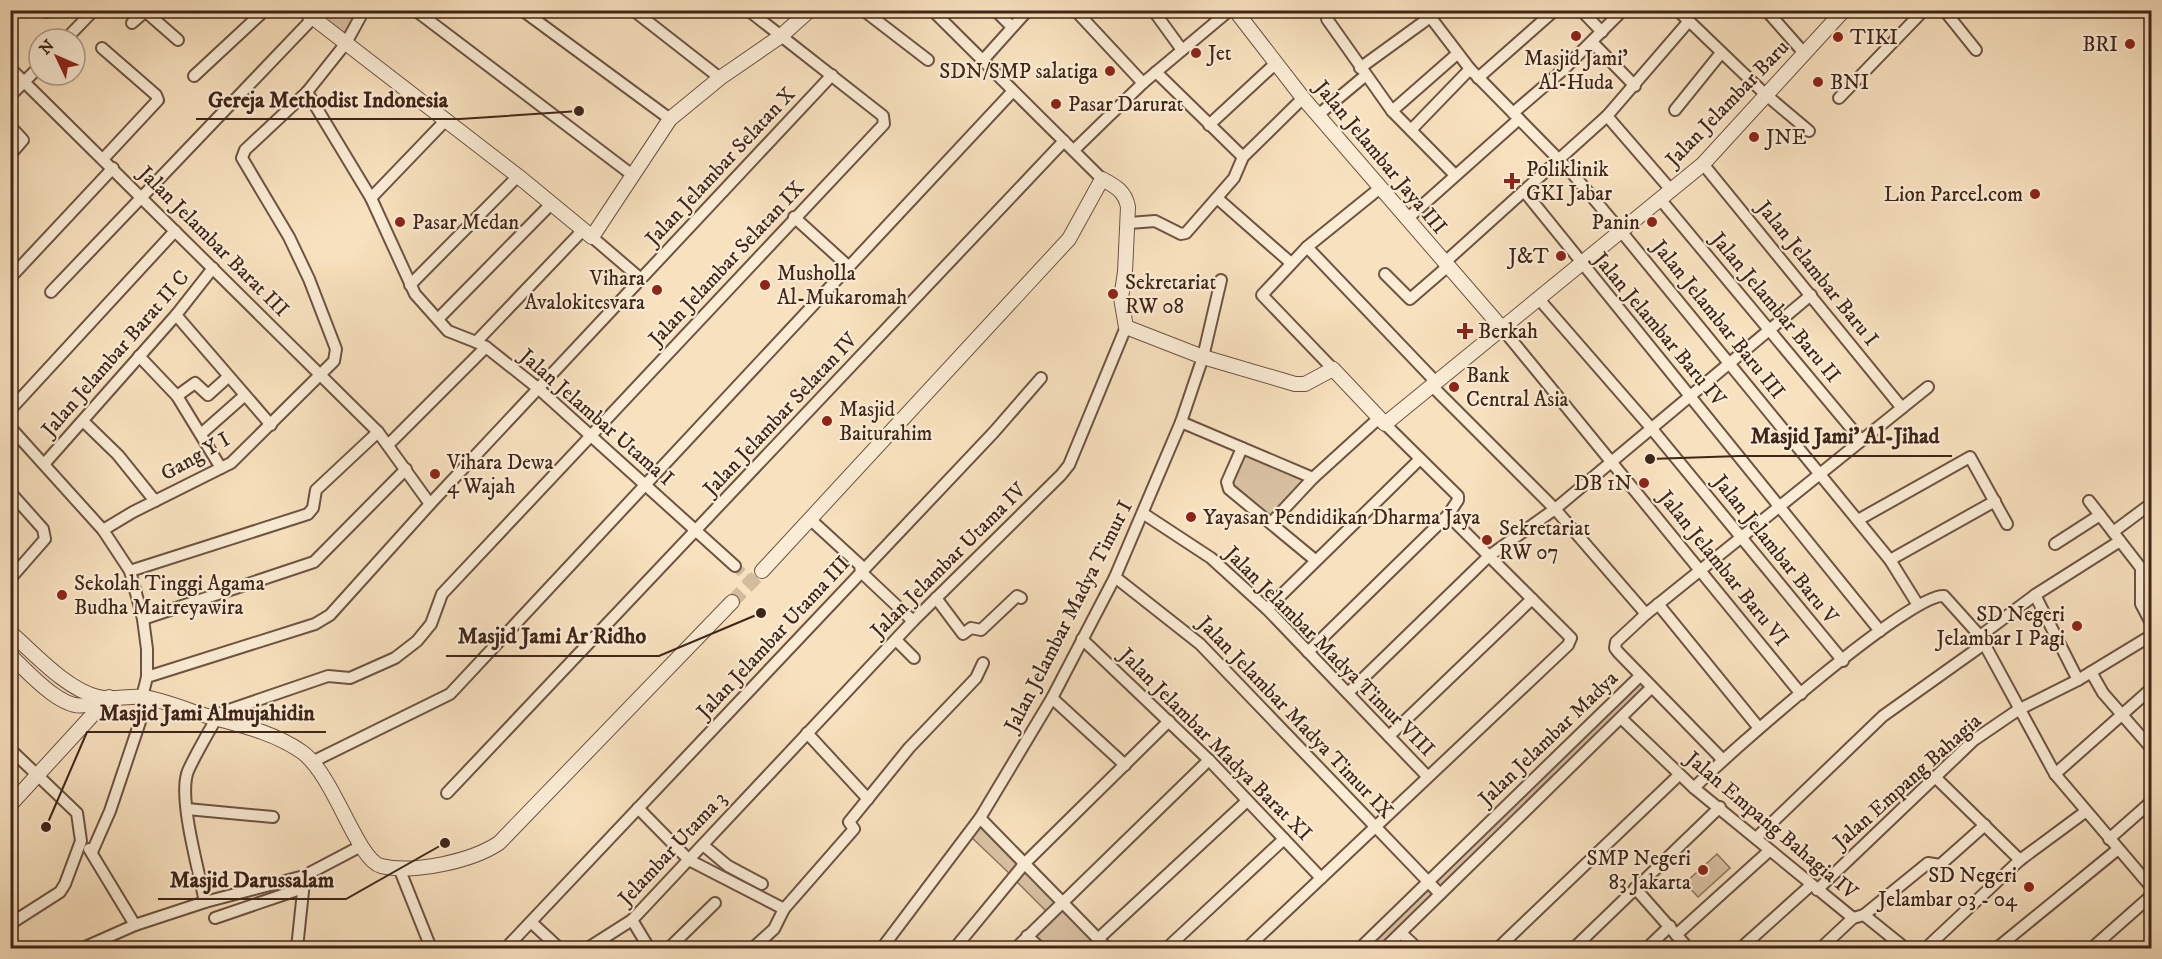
<svg xmlns="http://www.w3.org/2000/svg" width="2162" height="959" viewBox="0 0 2162 959" font-family="'IM FELL DW Pica',serif">
	<style>
		.green { fill: #d9c1a2; stroke: #8c735e; stroke-width: 1.5 }
		.lines { fill: none; stroke-linecap: round; stroke-linejoin: round }
		.minor-tunnel { stroke: #d3bb9d; stroke-width: 10; stroke-dasharray: 10 5; stroke-linecap: butt }
		.tertiary-tunnel { stroke: #d3bb9d; stroke-width: 14; stroke-dasharray: 14 7; stroke-linecap: butt }
		.minor-casing { stroke: #6d5442; stroke-width: 14 }
		.tertiary-casing { stroke: #6d5442; stroke-width: 16 }
		.minor { stroke: #faecd5; stroke-width: 10 }
		.tertiary { stroke: #faecd5; stroke-width: 14 }
		.poi-dot { fill: #8f2418; stroke: #faecd5; stroke-width: 2 }
		.labels { text-anchor: middle; stroke-width: 4.5; stroke-linejoin: round; paint-order: stroke }
		.poi-label { font-size: 21px; fill: #3f2519; stroke: #faecd5; text-anchor: start }
		.street-label { font-size: 21px; fill: #3f2519; stroke: #faecd5 }
		.leader { fill: none; stroke: #3f2519; stroke-width: 2 }
		.callout-dot { fill: #3f2519; stroke: #faecd5; stroke-width: 2 }
		.callout-label { font-size: 22px; text-anchor: middle; font-weight: bold; fill: #3f2519; stroke: #faecd5; stroke-width: 4.5; stroke-linejoin: round; paint-order: stroke }
	</style>
	<rect width="100%" height="100%" fill="#f8e1be"/>
	<filter id="stains"><feTurbulence type="fractalNoise" baseFrequency=".00333" numOctaves="4"/><feColorMatrix values="0 0 0 0 .2 0 0 0 0 .09 0 0 0 0 .02 0 0 0 .5 -.17"/></filter>
	<radialGradient id="worn" r=".72"><stop offset=".6" stop-color="#630" stop-opacity="0"/><stop offset="1" stop-color="#630" stop-opacity=".3"/></radialGradient>
	<g class="green">
		<polygon points="308,11 361,11 344,37"/>
		<polygon points="1244,449 1308,479 1272,517 1227,486"/>
		<polygon points="1640,681 1647,691 1393,948 1359,948"/>
		<polygon points="980,821 1023,863 1012,876 970,836"/>
		<polygon points="1717,854 1730,868 1698,897 1685,883"/>
		<polygon points="1025,866 1060,901 1048,913 1014,879"/>
		<polygon points="1062,903 1105,948 1042,948 1030,936"/>
	</g>
	<g class="lines">
		<polyline class="minor-tunnel" points="735,566 751,582"/>
		<polyline class="tertiary-tunnel" points="732,602 762,571"/>
		<defs>
			<g id="minor">
				<polyline points="415,10 631,174"/>
				<polyline points="522,10 670,119"/>
				<polyline points="633,10 720,78"/>
				<polyline points="863,10 928,60"/>
				<polyline points="932,10 1102,179"/>
				<polyline points="995,10 1012,27"/>
				<polyline points="1075,10 1143,83"/>
				<polyline points="1153,10 1182,50"/>
				<polyline points="1329,10 1327,19 1392,111 1455,175"/>
				<polyline points="1425,10 1470,69 1572,173 1620,230 1890,560 1918,605"/>
				<polyline points="1581,10 1602,32"/>
				<polyline points="1766,10 1804,53"/>
				<polyline points="1944,10 1976,50"/>
				<polyline points="46,12 48,10"/>
				<polyline points="146,12 178,40"/>
				<polyline points="1689,21 1765,94 1809,131"/>
				<polyline points="132,23 147,10"/>
				<polyline points="66,39 94,10"/>
				<polyline points="1592,42 1635,86"/>
				<polyline points="102,48 156,95 158,100 104,158"/>
				<polyline points="984,59 1028,10"/>
				<polyline points="10,68 378,432 430,504"/>
				<polyline points="1360,68 1440,10"/>
				<polyline points="1156,72 1243,157"/>
				<polyline points="194,76 265,10"/>
				<polyline points="1478,78 1555,10"/>
				<polyline points="307,92 371,198 415,294 448,331 476,342"/>
				<polyline points="10,96 39,67"/>
				<polyline points="1839,98 1924,10"/>
				<polyline points="1675,110 1721,53"/>
				<polyline points="1392,111 1457,54"/>
				<polyline points="1513,113 1563,70 1623,10"/>
				<polyline points="1318,115 1366,75"/>
				<polyline points="1607,116 1671,190"/>
				<polyline points="1209,125 1275,64"/>
				<polyline points="10,126 23,140 10,155"/>
				<polyline points="1411,130 1470,69"/>
				<polyline points="1074,150 1143,83 1230,10"/>
				<polyline points="1703,164 1902,408"/>
				<polyline points="1524,191 1880,631"/>
				<polyline points="371,198 445,121"/>
				<polyline points="1217,198 1291,263"/>
				<polyline points="1660,199 1861,440"/>
				<polyline points="794,217 848,266"/>
				<polyline points="1407,219 1519,119"/>
				<polyline points="1129,223 1155,221 1181,234 1186,233 1234,178 1243,157 1303,98"/>
				<polyline points="583,230 476,342 486,347 539,389 735,566"/>
				<polyline points="592,237 641,279"/>
				<polyline points="1307,247 1435,381"/>
				<polyline points="1444,263 1607,116 1689,21 1677,10"/>
				<polyline points="1385,274 1410,299 1447,267"/>
				<polyline points="10,278 113,168"/>
				<polyline points="410,285 518,176"/>
				<polyline points="51,292 313,18"/>
				<polyline points="1538,298 1652,429 1843,661"/>
				<polyline points="176,315 271,425"/>
				<polyline points="438,319 551,204"/>
				<polyline points="1501,327 1801,694"/>
				<polyline points="139,356 177,396 221,468"/>
				<polyline points="1333,369 1262,295 1307,247 1380,188"/>
				<polyline points="1431,385 1555,509 1646,614"/>
				<polyline points="177,396 195,383 208,395 228,377"/>
				<polyline points="10,410 175,231"/>
				<polyline points="83,421 118,455 155,501"/>
				<polyline points="1181,422 1313,478"/>
				<polyline points="10,427 103,530 130,571 143,619 147,649 147,677"/>
				<polyline points="201,434 244,396"/>
				<polyline points="389,444 486,347"/>
				<polyline points="1242,448 1227,482 1229,489 1315,560"/>
				<polyline points="45,463 176,315 213,268"/>
				<polyline points="10,492 43,529 45,539 10,579"/>
				<polyline points="2089,501 2141,568"/>
				<polyline points="1144,514 1211,558 1267,609 1427,776"/>
				<polyline points="811,520 860,565 861,572 913,621"/>
				<polyline points="1858,520 1970,457 2007,524"/>
				<polyline points="1272,522 1313,478 1379,418"/>
				<polyline points="103,530 133,512 231,463 334,361 336,349 309,279 289,237 242,158 245,150 307,92 346,43 364,10"/>
				<polyline points="2113,532 2152,503"/>
				<polyline points="2055,544 2100,515"/>
				<polyline points="1890,560 1995,501"/>
				<polyline points="2141,568 2141,604 2152,625"/>
				<polyline points="130,571 308,514 313,508 316,490 378,432"/>
				<polyline points="1115,577 1200,644 1440,894"/>
				<polyline points="2035,595 2078,680"/>
				<polyline points="936,598 963,634 971,628 981,630 1017,596 1021,598"/>
				<polyline points="1658,604 1759,728"/>
				<polyline points="1267,609 1420,459"/>
				<polyline points="143,619 314,562 406,469"/>
				<polyline points="1980,636 2035,595 2120,541"/>
				<polyline points="1082,639 1209,760 1321,878"/>
				<polyline points="896,640 914,658"/>
				<polyline points="1308,652 1448,515"/>
				<polyline points="2091,672 2103,693 2152,749"/>
				<polyline points="1348,693 1489,556 1555,509 1811,295"/>
				<polyline points="142,697 147,677 315,624 330,615 430,504 832,75"/>
				<polyline points="1052,698 1125,765"/>
				<polyline points="1621,718 1694,788 1853,918 1864,915 1905,948"/>
				<polyline points="807,733 868,799"/>
				<polyline points="1389,736 1532,599"/>
				<polyline points="10,749 77,813 81,841 65,884 60,892 10,924"/>
				<polyline points="1722,759 1618,652 1615,648 1616,642 1646,614 1928,387"/>
				<polyline points="314,761 450,694 1013,91"/>
				<polyline points="2055,774 2152,688"/>
				<polyline points="1935,777 2020,860"/>
				<path d="M1694 788C1724 757 1911 592 1944 596L1980 636 2055 774 2152 888"/>
				<polyline points="447,793 1064,141"/>
				<polyline points="638,808 689,860 784,909"/>
				<polyline points="187,809 273,817"/>
				<polyline points="980,818 1107,948"/>
				<polyline points="1756,838 1883,716 1984,644"/>
				<polyline points="2109,839 2152,801"/>
				<polyline points="703,845 728,866 762,884"/>
				<polyline points="89,849 135,925"/>
				<polyline points="92,852 110,811 148,698"/>
				<polyline points="399,868 431,948"/>
				<polyline points="1635,888 1688,948"/>
				<polyline points="1817,890 1974,740 2018,710 2078,680 2152,635"/>
				<path d="M205 902C199 871 179 802 187 774 189 766 215 720 220 713L328 676 350 678 395 658 417 641 431 624 442 594 884 124 883 116 748 10"/>
				<polyline points="1864,915 1928,863 1940,865 1985,825"/>
				<polyline points="215,918 303,888"/>
				<polyline points="632,920 649,948"/>
				<polyline points="532,923 559,948"/>
				<polyline points="1401,933 1417,948"/>
				<polyline points="1676,935 1769,851"/>
				<polyline points="1027,936 1040,948"/>
				<polyline points="1098,939 1247,801"/>
				<polyline points="83,948 135,925 205,902 304,876 361,846"/>
				<polyline points="297,948 304,882"/>
				<polyline points="506,948 994,432 1041,378"/>
				<polyline points="588,948 632,920 913,621 1061,475 1069,465 1126,327"/>
				<polyline points="669,948 715,903"/>
				<polyline points="753,948 774,929 784,909 854,829 849,822 909,748 976,678 983,663"/>
				<polyline points="882,948 980,818 1052,698 1115,577 1181,422 1203,357 1221,280"/>
				<polyline points="955,948 1025,863 1169,721"/>
				<polyline points="1016,948 1209,760"/>
				<polyline points="1167,948 1284,839"/>
				<polyline points="1247,948 1568,645 1571,638 1448,515 1458,500 1458,496 1385,424"/>
				<polyline points="1360,948 1640,676"/>
				<polyline points="1385,948 1651,688"/>
				<polyline points="1498,948 1679,775"/>
				<polyline points="1574,948 1720,807"/>
				<polyline points="1647,948 1670,926"/>
				<polyline points="1741,948 1811,885"/>
				<polyline points="1821,948 1853,918"/>
				<polyline points="1926,948 2020,860 2085,812"/>
				<polyline points="1997,948 2117,850"/>
				<polyline points="2092,948 2152,895"/>
			</g>
			<g id="tertiary">
				<polyline points="303,10 518,176 592,237 670,119 720,78 781,36 810,10"/>
				<polyline points="1235,10 1303,98 1501,327"/>
				<path d="M762 571 1069 239 1102 179C1115 186 1125 191 1128 207L1125 272 1121 298 1126 327 1203 357 1295 384H1305L1333 369 1385 424 1703 164 1844 10"/>
				<path d="M10 632C35 654 66 689 98 697 112 701 129 695 143 697 163 700 182 708 200 714 235 724 272 731 302 752 334 775 357 860 381 866 414 874 472 861 499 843L732 602"/>
				<path d="M10 655C26 670 62 711 85 705 90 703 94 700 98 697"/>
				<polyline points="10,805 109,697"/>
			</g>
		</defs>
		<use href="#minor" class="minor-casing"/>
		<use href="#tertiary" class="tertiary-casing"/>
		<use href="#minor" class="minor"/>
		<use href="#tertiary" class="tertiary"/>
	</g>
	<g class="poi-dot">
		<circle cx="1576" cy="36" r="6"/>
		<circle cx="1838" cy="37" r="6"/>
		<circle cx="2130" cy="44" r="6"/>
		<circle cx="1196" cy="53" r="6"/>
		<circle cx="1110" cy="71" r="6"/>
		<circle cx="1818" cy="82" r="6"/>
		<circle cx="1056" cy="104" r="6"/>
		<circle cx="1754" cy="137" r="6"/>
		<path d="M1509 172h6v6h6v6h-6v6h-6v-6h-6v-6h6z"/>
		<circle cx="2035" cy="194" r="6"/>
		<circle cx="400" cy="222" r="6"/>
		<circle cx="1652" cy="222" r="6"/>
		<circle cx="1561" cy="256" r="6"/>
		<circle cx="765" cy="285" r="6"/>
		<circle cx="657" cy="290" r="6"/>
		<circle cx="1113" cy="294" r="6"/>
		<path d="M1462 322h6v6h6v6h-6v6h-6v-6h-6v-6h6z"/>
		<circle cx="1454" cy="387" r="6"/>
		<circle cx="827" cy="421" r="6"/>
		<circle cx="435" cy="474" r="6"/>
		<circle cx="1644" cy="483" r="6"/>
		<circle cx="1191" cy="517" r="6"/>
		<circle cx="1487" cy="540" r="6"/>
		<circle cx="62" cy="595" r="6"/>
		<circle cx="2077" cy="626" r="6"/>
		<circle cx="1703" cy="870" r="6"/>
		<circle cx="2029" cy="887" r="6"/>
	</g>
	<g class="labels">
		<g class="poi-label">
			<text x="1850" y="44">TIKI</text>
			<text x="2118" y="51" text-anchor="end">BRI</text>
			<text x="1208" y="60">Jet</text>
			<text x="1576" y="65" text-anchor="middle">Masjid Jami'<tspan x="1576" dy="24">Al-Huda</tspan></text>
			<text x="1098" y="78" text-anchor="end">SDN/SMP salatiga</text>
			<text x="1830" y="89">BNI</text>
			<text x="1068" y="111">Pasar Darurat</text>
			<text x="1766" y="144">JNE</text>
			<text x="1526" y="176">Poliklinik<tspan x="1526" dy="24">GKI Jabar</tspan></text>
			<text x="2023" y="201" text-anchor="end">Lion Parcel.com</text>
			<text x="412" y="229">Pasar Medan</text>
			<text x="1640" y="229" text-anchor="end">Panin</text>
			<text x="1549" y="263" text-anchor="end">J&amp;T</text>
			<text x="777" y="280">Musholla<tspan x="777" dy="24">Al-Mukaromah</tspan></text>
			<text x="645" y="285" text-anchor="end">Vihara<tspan x="645" dy="24">Avalokitesvara</tspan></text>
			<text x="1125" y="289">Sekretariat<tspan x="1125" dy="24">RW 08</tspan></text>
			<text x="1478" y="338">Berkah</text>
			<text x="1466" y="382">Bank<tspan x="1466" dy="24">Central Asia</tspan></text>
			<text x="839" y="416">Masjid<tspan x="839" dy="24">Baiturahim</tspan></text>
			<text x="447" y="469">Vihara Dewa<tspan x="447" dy="24">4 Wajah</tspan></text>
			<text x="1632" y="490" text-anchor="end">DB 1N</text>
			<text x="1203" y="524">Yayasan Pendidikan Dharma Jaya</text>
			<text x="1499" y="535">Sekretariat<tspan x="1499" dy="24">RW 07</tspan></text>
			<text x="74" y="590">Sekolah Tinggi Agama<tspan x="74" dy="24">Budha Maitreyawira</tspan></text>
			<text x="2065" y="621" text-anchor="end">SD Negeri<tspan x="2065" dy="24">Jelambar I Pagi</tspan></text>
			<text x="1691" y="865" text-anchor="end">SMP Negeri<tspan x="1691" dy="24">83 Jakarta</tspan></text>
			<text x="2017" y="882" text-anchor="end">SD Negeri<tspan x="2017" dy="24">Jelambar 03 - 04</tspan></text>
		</g>
		<g class="street-label">
			<text transform="translate(1727 103) rotate(-46)" y="7">Jalan Jelambar Baru</text>
			<text transform="translate(1381 157) rotate(50)" y="7">Jalan Jelambar Jaya III</text>
			<text transform="translate(720 166) rotate(-47)" y="7">Jalan Jelambar Selatan X</text>
			<text transform="translate(214 241) rotate(45)" y="7">Jalan Jelambar Barat III</text>
			<text transform="translate(726 263) rotate(-47)" y="7">Jalan Jelambar Selatan IX</text>
			<text transform="translate(1818 273) rotate(51)" y="7">Jalan Jelambar Baru I</text>
			<text transform="translate(1776 307) rotate(50)" y="7">Jalan Jelambar Baru II</text>
			<text transform="translate(1719 319) rotate(51)" y="7">Jalan Jelambar Baru III</text>
			<text transform="translate(1660 329) rotate(50)" y="7">Jalan Jelambar Baru IV</text>
			<text transform="translate(115 353) rotate(-49)" y="7">Jalan Jelambar Barat II C</text>
			<text transform="translate(780 414) rotate(-47)" y="7">Jalan Jelambar Selatan IV</text>
			<text transform="translate(597 417) rotate(41)" y="7">Jalan Jelambar Utama I</text>
			<text transform="translate(195 456) rotate(-30)" y="7">Gang Y I</text>
			<text transform="translate(1776 549) rotate(51)" y="7">Jalan Jelambar Baru V</text>
			<text transform="translate(948 560) rotate(-45)" y="7">Jalan Jelambar Utama IV</text>
			<text transform="translate(1724 568) rotate(51)" y="7">Jalan Jelambar Baru VI</text>
			<text transform="translate(1068 616) rotate(-63)" y="7">Jalan Jelambar Madya Timur I</text>
			<text transform="translate(773 637) rotate(-47)" y="7">Jalan Jelambar Utama III</text>
			<text transform="translate(1330 651) rotate(45)" y="7">Jalan Jelambar Madya Timur VIII</text>
			<text transform="translate(1296 717) rotate(46)" y="7">Jalan Jelambar Madya Timur IX</text>
			<text transform="translate(1548 738) rotate(-44)" y="7">Jalan Jelambar Madya</text>
			<text transform="translate(1216 744) rotate(45)" y="7">Jalan Jelambar Madya Barat XI</text>
			<text transform="translate(1907 781) rotate(-42)" y="7">Jalan Empang Bahagia</text>
			<text transform="translate(1772 825) rotate(40)" y="7">Jalan Empang Bahagia IV</text>
			<text transform="translate(672 848) rotate(-47)" y="7">Jelambar Utama 3</text>
		</g>
	</g>
	<path class="leader" d="M579 111L460 119H196M1650 459L1739 456H1952M761 613L659 656H446M46 827L87 732H326M445 843L346 899H158"/>
	<g class="callout-dot">
		<circle cx="579" cy="111" r="6"/>
		<circle cx="1650" cy="459" r="6"/>
		<circle cx="761" cy="613" r="6"/>
		<circle cx="46" cy="827" r="6"/>
		<circle cx="445" cy="843" r="6"/>
	</g>
	<g class="callout-label">
		<text x="328" y="107">Gereja Methodist Indonesia</text>
		<text x="1845" y="443">Masjid Jami' Al-Jihad</text>
		<text x="552" y="643">Masjid Jami Ar Ridho</text>
		<text x="207" y="720">Masjid Jami Almujahidin</text>
		<text x="252" y="887">Masjid Darussalam</text>
	</g>
	<rect width="2162" height="959" fill="none" stroke="#f8e1be" stroke-width="36"/>
	<rect x="12" y="12" width="2138" height="935" fill="none" stroke="#3f2519" stroke-width="3"/>
	<rect x="18" y="18" width="2126" height="923" fill="none" stroke="#3f2519" stroke-width="1.5"/>
	<g transform="translate(57 57) rotate(314)"><circle r="28" fill="#faecd5" stroke="#af9c8a" stroke-width="1.5"/>
	<path d="M0-4.5L10 22L0 15L-10 22Z" fill="#8f2418"/>
	<text y="-9" font-size="16" font-weight="bold" text-anchor="middle" fill="#3f2519">N</text>
	</g>
	<rect width="100%" height="100%" filter="url(#stains)"/>
	<rect width="100%" height="100%" fill="url(#worn)"/>
</svg>
